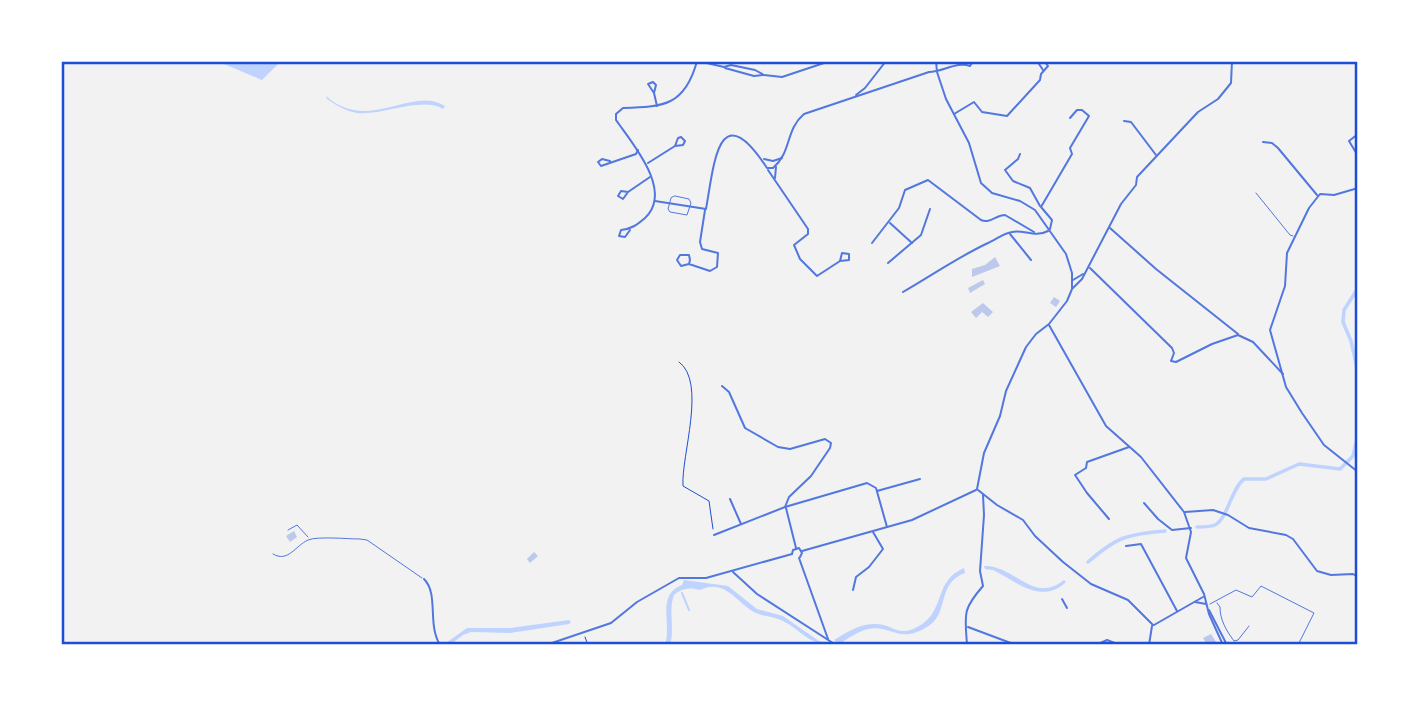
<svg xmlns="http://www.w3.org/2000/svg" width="1419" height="706" viewBox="0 0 1419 706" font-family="'DM Sans',sans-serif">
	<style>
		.water { fill: #bfd3fe }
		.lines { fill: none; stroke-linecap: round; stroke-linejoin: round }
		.stream { stroke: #bfd3fe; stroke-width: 2 }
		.canal { stroke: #bfd3fe; stroke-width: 3.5 }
		.building { fill: #bdc9ec }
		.path { stroke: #1d4ed8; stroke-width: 1 }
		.service { stroke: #5277de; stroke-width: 1 }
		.minor { stroke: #5277de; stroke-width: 2 }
		.neatline { fill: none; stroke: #1d4ed8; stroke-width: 2.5 }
	</style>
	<rect width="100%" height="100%" fill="#f2f2f2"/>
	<g class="water">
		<polygon points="217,61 281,61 262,80"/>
		<path d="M326 96C369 134 412 85 445 106L443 109C422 96 382 116 357 113 345 111 336 105 327 99Z"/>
		<path d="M984 566C1015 565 1033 605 1064 580L1066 582C1042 605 1017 582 993 570L985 569Z"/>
		<path d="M964 568 965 573C937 583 949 611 930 625 899 646 892 624 868 629 858 631 848 639 839 644L834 640C846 633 859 624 873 624 894 623 897 639 919 626 946 611 933 581 964 568Z"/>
		<path d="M684 580 728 586 757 609 783 616 819 641 832 645C806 645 800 627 778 619 770 616 760 616 752 611 734 599 724 579 700 590 691 587 681 588 674 595 668 610 675 628 670 645H665C672 623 656 595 682 585Z"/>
		<polygon points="569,620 571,622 569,624 510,633 471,632 463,635 450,645 443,645 467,628 510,628"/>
	</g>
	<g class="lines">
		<polyline class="stream" points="682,593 689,610"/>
		<g class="canal">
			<polyline points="1358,288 1344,310 1343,322 1351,341 1358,373"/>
			<path d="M1197 527C1203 527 1210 527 1215 525 1228 518 1231 489 1244 479H1266L1299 464 1340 469 1353 456 1358 435"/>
			<path d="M1088 562C1118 536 1126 535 1165 531"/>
		</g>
	</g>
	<g class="building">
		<polygon points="995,257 1000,266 972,277 972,269 985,265"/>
		<polygon points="983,280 985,284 970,293 968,288"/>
		<polygon points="1054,297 1060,301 1056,307 1050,303"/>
		<polygon points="983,303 993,312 988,317 982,312 976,318 971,312"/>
		<polygon points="294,531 297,537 290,542 286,536"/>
		<polygon points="534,552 538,556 530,563 527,559"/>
		<polygon points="1211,634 1218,645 1207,645 1203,638"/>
	</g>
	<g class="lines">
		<g class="path">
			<path d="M679 362C707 382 681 456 683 486L709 501 713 529"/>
			<polyline points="585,637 588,645"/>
		</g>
		<g class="service">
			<polyline points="1256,193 1290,235 1293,236"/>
			<polygon points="675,196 689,199 691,203 687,215 670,212 668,209 671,198"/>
			<polyline points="288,530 297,525 308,537"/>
			<path d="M273 554C288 563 295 546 308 540 318 536 347 539 360 539L367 540 422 578"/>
			<path d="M1217 603 1220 607C1220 620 1226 630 1234 641L1238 640 1249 626"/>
			<polyline points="1210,604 1236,590 1252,597 1261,586 1314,613 1299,643"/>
		</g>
		<g class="minor">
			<polyline points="698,61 724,67 731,65 755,70 764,75 782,77 830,61"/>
			<polyline points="936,61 937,72 946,99 969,143 981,183 992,193 1020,201 1035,210 1066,254 1072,273 1072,289 1067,301 1049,324 1036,334 1026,347 1006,391 1000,416 984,453 977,489"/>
			<polyline points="1037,61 1043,70"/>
			<polyline points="725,68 754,76 763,75"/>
			<polyline points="654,93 648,84 653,82 656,85 654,93 657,106"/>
			<polyline points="856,95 865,88 886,61"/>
			<polyline points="954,114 974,102 982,112 1007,116 1040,80 1041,74 1048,66 1044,61"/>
			<polyline points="1124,121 1131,122 1156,155"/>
			<polyline points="1358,134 1349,141 1358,156"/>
			<polyline points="1263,142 1272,143 1278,148 1317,195"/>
			<polyline points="1020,154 1018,159 1005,170 1013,181 1030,188 1040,206"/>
			<polyline points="764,159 773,161 782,158"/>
			<polyline points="610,161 602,159 598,162 601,166 636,154 638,150"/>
			<polyline points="648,163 675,146 678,138 681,137 685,141 683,145 675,146"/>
			<polyline points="768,170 808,229 808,234 794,245 800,259 817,276 840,261 842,253 849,254 849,260 840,261"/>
			<polyline points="775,178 776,167"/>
			<polyline points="1358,188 1334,195 1320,194 1309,208 1287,253 1285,286 1270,330 1286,387 1302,413 1324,445 1358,472"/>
			<polyline points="628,192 621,191 618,196 623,199 628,192 650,177"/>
			<path d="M655 201 706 209C714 165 718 93 767 168H773C792 152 785 130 804 114L929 72C943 72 957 61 970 66L973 61"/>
			<polyline points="890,223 912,243"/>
			<polyline points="1110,228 1156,269 1238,334"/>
			<polyline points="1050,229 1052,220 1041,207 1072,154 1070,148 1089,116 1082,110 1077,110 1070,118"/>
			<path d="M630 230 625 237 619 236 621 230C631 229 637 225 645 218 674 191 632 143 616 120V114L623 108C663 107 685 106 697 61"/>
			<polyline points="1010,234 1031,260"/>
			<path d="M872 243 899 208 905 190 928 180 981 220C990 224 996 215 1005 215L1034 232"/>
			<polyline points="888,263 921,235 930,209"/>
			<polyline points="689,264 690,260 689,255 680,255 677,260 681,266 689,264 710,271 717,267 718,253 702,249 700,242 705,210"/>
			<polyline points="1090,268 1172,348 1174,353 1171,361 1176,362 1212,344 1238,335 1253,342 1283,374"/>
			<polyline points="1073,280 1083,274"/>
			<polyline points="1073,288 1082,279 1121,204 1136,185 1137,177 1198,112 1218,99 1231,83 1232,61"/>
			<path d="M903 292C931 276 958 257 988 243 995 240 1004 233 1012 232 1023 229 1035 238 1048 231"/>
			<polyline points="1049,325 1106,426 1141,457 1184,512 1191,532 1186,558 1204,594 1209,614 1223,645"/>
			<polyline points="722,386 729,392 745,428 778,447 790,449 825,439 831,443 830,448 811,476 789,497 785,507"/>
			<polyline points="978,490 997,505 1023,520 1035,536 1063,562 1091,584 1128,600 1153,625"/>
			<polyline points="877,491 920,479"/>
			<polyline points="730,499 741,524"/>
			<polyline points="1144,503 1158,519 1172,530 1191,528"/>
			<polyline points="786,508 796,548"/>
			<polyline points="1185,512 1213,510 1228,515 1249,528 1286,535 1293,539 1317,571 1331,575 1353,574 1358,577"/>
			<polyline points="1109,519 1087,493 1075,475 1086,468 1087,462 1129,447"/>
			<polyline points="714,535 785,507 867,483 876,488 887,527"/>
			<polyline points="1126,546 1141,544 1177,611"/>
			<polyline points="802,551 912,520 976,490"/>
			<polyline points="792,554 793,550 799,548 802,553 800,557"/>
			<polyline points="799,558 828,639"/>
			<polyline points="733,572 757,594 836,645"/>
			<path d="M424 579C439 594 427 624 440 645"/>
			<polyline points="853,590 856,577 869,567 883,549 873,532"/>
			<polyline points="1062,599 1067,608"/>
			<polyline points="1195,602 1206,604"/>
			<polyline points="1209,610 1227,645"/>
			<polyline points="1154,625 1203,597"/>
			<polyline points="968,627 1016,645"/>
			<polyline points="546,645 611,623 637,602 679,578 706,578 792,554"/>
			<path d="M967 645C965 614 962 610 983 586L980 571 984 515 983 495"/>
			<polyline points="1096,645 1107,640 1120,645"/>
			<polyline points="1149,645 1152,626"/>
		</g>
	</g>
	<rect width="1419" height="706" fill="none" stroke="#ffffff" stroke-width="126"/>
	<rect x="63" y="63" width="1293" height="580" class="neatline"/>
</svg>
